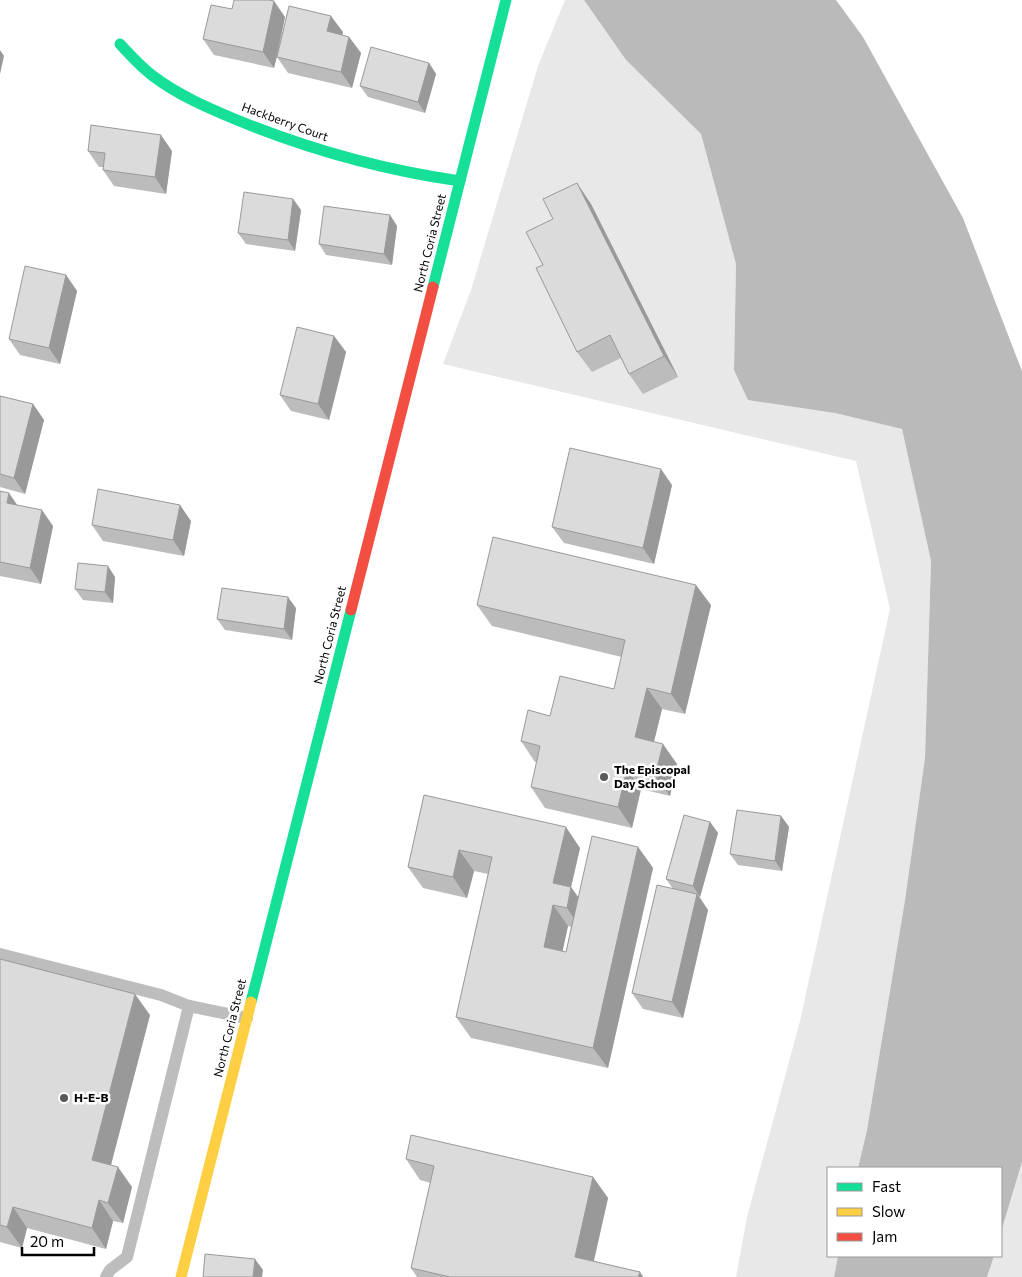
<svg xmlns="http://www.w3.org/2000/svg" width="1022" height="1277" viewBox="0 0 1022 1277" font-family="Commissioner,sans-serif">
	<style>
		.green { fill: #e8e8e8 }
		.water { fill: #bababa }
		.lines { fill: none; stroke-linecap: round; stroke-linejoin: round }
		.lane { stroke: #bdbdbd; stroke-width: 12 }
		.fast { stroke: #16e098; stroke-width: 11 }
		.slow { stroke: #ffcf43; stroke-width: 11 }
		.jam { stroke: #f24e42; stroke-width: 11 }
		.wall { fill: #bcbcbc; fill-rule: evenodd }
		.shaded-wall { fill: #999 }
		.building { fill: #dbdbdb; stroke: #999 }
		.poi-dot { fill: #595959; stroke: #fff; stroke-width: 2 }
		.labels { text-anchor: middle; stroke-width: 5; stroke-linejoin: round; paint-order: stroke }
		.street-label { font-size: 12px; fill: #000; stroke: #fff }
		.poi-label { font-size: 12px; font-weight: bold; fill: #000; stroke: #fff; text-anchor: start }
	</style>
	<rect width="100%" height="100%" fill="#fff"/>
	<g class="green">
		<polygon points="565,0 584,0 626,60 701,134 736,264 734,370 835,413 902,429 931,561 925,758 905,900 867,1130 858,1168 828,1168 828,1256 838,1256 834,1277 736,1277 747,1217 800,1021 890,609 856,461 443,364 471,290 538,66"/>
		<polygon points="1022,1162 1022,1277 987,1277 994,1256 1001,1256 1001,1232"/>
	</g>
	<g class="water">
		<polygon points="584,0 836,0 863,37 963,218 1022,371 1022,1162 1001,1232 1001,1168 858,1168 867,1130 905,900 925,758 931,561 902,429 835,413 748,400 734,370 736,264 701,134 626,60"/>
		<polygon points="838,1256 994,1256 987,1277 834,1277"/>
	</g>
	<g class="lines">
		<g class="lane">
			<polyline points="0,954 161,995 189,1006 127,1257 110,1270 106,1277"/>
			<polyline points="189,1006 247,1018"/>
		</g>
		<g class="fast">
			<path d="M120 44C130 55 141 67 153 76 178 95 208 108 237 120 308 149 383 170 460 181"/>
			<polyline points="433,287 506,0"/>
			<polyline points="251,1002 351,610"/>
		</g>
		<polyline class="slow" points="181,1277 251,1002"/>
		<polyline class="jam" points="351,610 433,287"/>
	</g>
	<g class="wall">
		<polygon points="232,9 285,17 278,53 343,32 342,35 349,37 361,53 352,88 288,73 277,57 274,68 214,55 203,39"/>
		<polygon points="429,63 436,74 425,113 368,97 360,86"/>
		<polygon points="88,151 172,151 166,194 114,186 103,170 103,167 99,167"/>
		<polygon points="293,199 301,210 295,251 246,244 238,233"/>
		<polygon points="591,204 678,377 643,394 629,374 621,358 592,372 577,352 543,265 553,219"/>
		<polygon points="390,215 397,226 392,265 326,255 319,244"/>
		<polygon points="66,275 77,291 60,364 20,355 9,339"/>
		<polygon points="334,336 346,352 329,420 291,411 280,395"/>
		<polygon points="0,396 33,404 44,420 25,494 0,487"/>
		<polygon points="672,485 654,564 564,543 552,527"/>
		<polygon points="0,491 17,505 53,526 41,584 0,576"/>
		<polygon points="191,521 184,556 103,541 92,525"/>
		<polygon points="115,577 113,603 83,600 75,589"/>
		<polygon points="477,605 711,605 685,714 662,709 654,741 677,764 670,796 641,789 632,828 545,808 531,787 537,762 535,762 521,741 550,716 614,689 622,657 492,626"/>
		<polygon points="296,608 292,640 225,630 217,619"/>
		<path d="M424 795 580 848 571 887 578 897 638 847 653 868 608 1068 471 1038 456 1017 488 874 474 871 467 898 423 888 408 867ZM568 926 571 927 566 952 562 951Z"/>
		<polygon points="781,816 789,827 782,871 738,865 730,854"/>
		<polygon points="710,822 718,833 700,897 699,896 708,910 683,1018 643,1009 632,993 673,889 666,879"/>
		<polygon points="0,959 150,1015 111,1165 132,1187 123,1223 113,1221 106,1249 27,1228 22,1248 0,1242"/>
		<polygon points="406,1159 593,1177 608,1198 594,1261 640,1272 643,1277 417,1277 411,1268 431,1183 420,1180"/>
	</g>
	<g class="shaded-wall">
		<polygon points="274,1 285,17 274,68 263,52"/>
		<polygon points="331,16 343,32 339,47 327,31"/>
		<polygon points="349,37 361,53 352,88 341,72"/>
		<polygon points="0,50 4,56 0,74"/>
		<polygon points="429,63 436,74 425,113 418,102"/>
		<polygon points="161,135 172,151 166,194 155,177"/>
		<polygon points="577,183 591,204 678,377 664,356"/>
		<polygon points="293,199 301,210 295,251 288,240"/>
		<polygon points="390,215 397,226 392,265 384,254"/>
		<polygon points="66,275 77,291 60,364 49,348"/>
		<polygon points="334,336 346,352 329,420 318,404"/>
		<polygon points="33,404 44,420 25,494 14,478"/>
		<polygon points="661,469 672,485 654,564 643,548"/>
		<polygon points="9,493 20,509 7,503"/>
		<polygon points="180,505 191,521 184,556 173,540"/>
		<polygon points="42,510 53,526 41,584 30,568"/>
		<polygon points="108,566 115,577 113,603 105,592"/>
		<polygon points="696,585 711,605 685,714 671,694"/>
		<polygon points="288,597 296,608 292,640 284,629"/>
		<polygon points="647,688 662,709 650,758 635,737"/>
		<polygon points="663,744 677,764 670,796 655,776"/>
		<polygon points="627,769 641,789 632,828 618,807"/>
		<polygon points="781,816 789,827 782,871 775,861"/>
		<polygon points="710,822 718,833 700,897 693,886"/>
		<polygon points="566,827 580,848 571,887 586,908 581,929 567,908 553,883"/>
		<polygon points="638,847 653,868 608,1068 593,1048"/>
		<polygon points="459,850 474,871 467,898 453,877"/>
		<polygon points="697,894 708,910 683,1018 672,1002"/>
		<polygon points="553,905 568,926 559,968 544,947"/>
		<polygon points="135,994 150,1015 107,1180 92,1160"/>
		<polygon points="118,1167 132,1187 123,1223 108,1203"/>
		<polygon points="593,1177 608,1198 590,1277 575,1257"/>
		<polygon points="99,1200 113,1221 106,1249 92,1228"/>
		<polygon points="13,1207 27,1228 22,1248 7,1227"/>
		<polygon points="255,1259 263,1270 262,1277 253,1277"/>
		<polygon points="640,1272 643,1277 638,1277"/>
	</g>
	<g class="building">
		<polygon points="234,0 269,0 274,1 263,52 203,39 211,5 232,9"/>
		<polygon points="289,6 331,16 327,31 349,37 341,72 277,57"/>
		<polygon points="371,47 429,63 418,102 360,86"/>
		<polygon points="91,125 161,135 155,177 103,170 105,153 88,151"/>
		<polygon points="577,183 664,356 629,374 610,335 577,352 536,268 543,265 526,232 553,219 543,199"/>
		<polygon points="244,192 293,199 288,240 238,233"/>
		<polygon points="324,206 390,215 384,254 319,244"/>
		<polygon points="25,266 66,275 49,348 9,339"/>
		<polygon points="297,327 334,336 318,404 280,395"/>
		<polygon points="0,396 33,404 14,478 0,474"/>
		<polygon points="570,448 661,469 643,548 552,527"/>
		<polygon points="98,489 180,505 173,540 92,525"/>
		<polygon points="0,491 9,493 7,503 42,510 30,568 0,562"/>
		<polygon points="493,537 696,585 671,694 647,688 635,737 663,744 655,776 627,769 618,807 531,787 540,746 521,741 528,710 550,716 560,676 614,689 625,640 477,605"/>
		<polygon points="78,563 108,566 105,592 75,589"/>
		<polygon points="222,588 288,597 284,629 217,619"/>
		<polygon points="424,795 566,827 553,883 571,887 567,908 553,905 544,947 566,952 592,836 638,847 593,1048 456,1017 492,857 459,850 453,877 408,867"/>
		<polygon points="737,810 781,816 775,861 730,854"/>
		<polygon points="684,815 710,822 693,886 666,879"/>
		<polygon points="657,885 697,894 672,1002 632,993"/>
		<polygon points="0,959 135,994 92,1160 118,1167 108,1203 99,1200 92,1228 13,1207 7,1227 0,1225"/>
		<polygon points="411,1135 593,1177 575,1257 640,1272 638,1277 450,1277 411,1268 434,1166 406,1159"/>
		<polygon points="205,1254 255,1259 253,1277 203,1277"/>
	</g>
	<g class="poi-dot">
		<circle cx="604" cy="777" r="5"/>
		<circle cx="64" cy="1098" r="5"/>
	</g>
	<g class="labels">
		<g class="street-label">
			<text transform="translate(285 122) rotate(20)" y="4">Hackberry Court</text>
			<text transform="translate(430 243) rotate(-76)" y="4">North Coria Street</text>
			<text transform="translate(330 635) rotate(-76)" y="4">North Coria Street</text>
			<text transform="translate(230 1028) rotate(-76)" y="4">North Coria Street</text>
		</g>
		<g class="poi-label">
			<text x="614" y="774">The Episcopal<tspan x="614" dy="14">Day School</tspan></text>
			<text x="74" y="1102">H-E-B</text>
		</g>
	</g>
	<rect x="827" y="1167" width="175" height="90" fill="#ffffff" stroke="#999999"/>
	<rect x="837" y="1183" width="25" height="8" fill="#16e098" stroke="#999999"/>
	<text x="872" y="1192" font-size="15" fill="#000000">Fast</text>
	<rect x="837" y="1208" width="25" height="8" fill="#ffcf43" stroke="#999999"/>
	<text x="872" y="1217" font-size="15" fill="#000000">Slow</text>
	<rect x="837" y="1233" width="25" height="8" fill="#f24e42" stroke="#999999"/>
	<text x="872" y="1242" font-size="15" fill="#000000">Jam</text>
	<path d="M22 1247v8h72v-8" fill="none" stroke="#000000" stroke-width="2.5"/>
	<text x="30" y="1247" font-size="15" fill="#000000" stroke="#ffffff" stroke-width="4" paint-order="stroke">20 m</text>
</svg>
